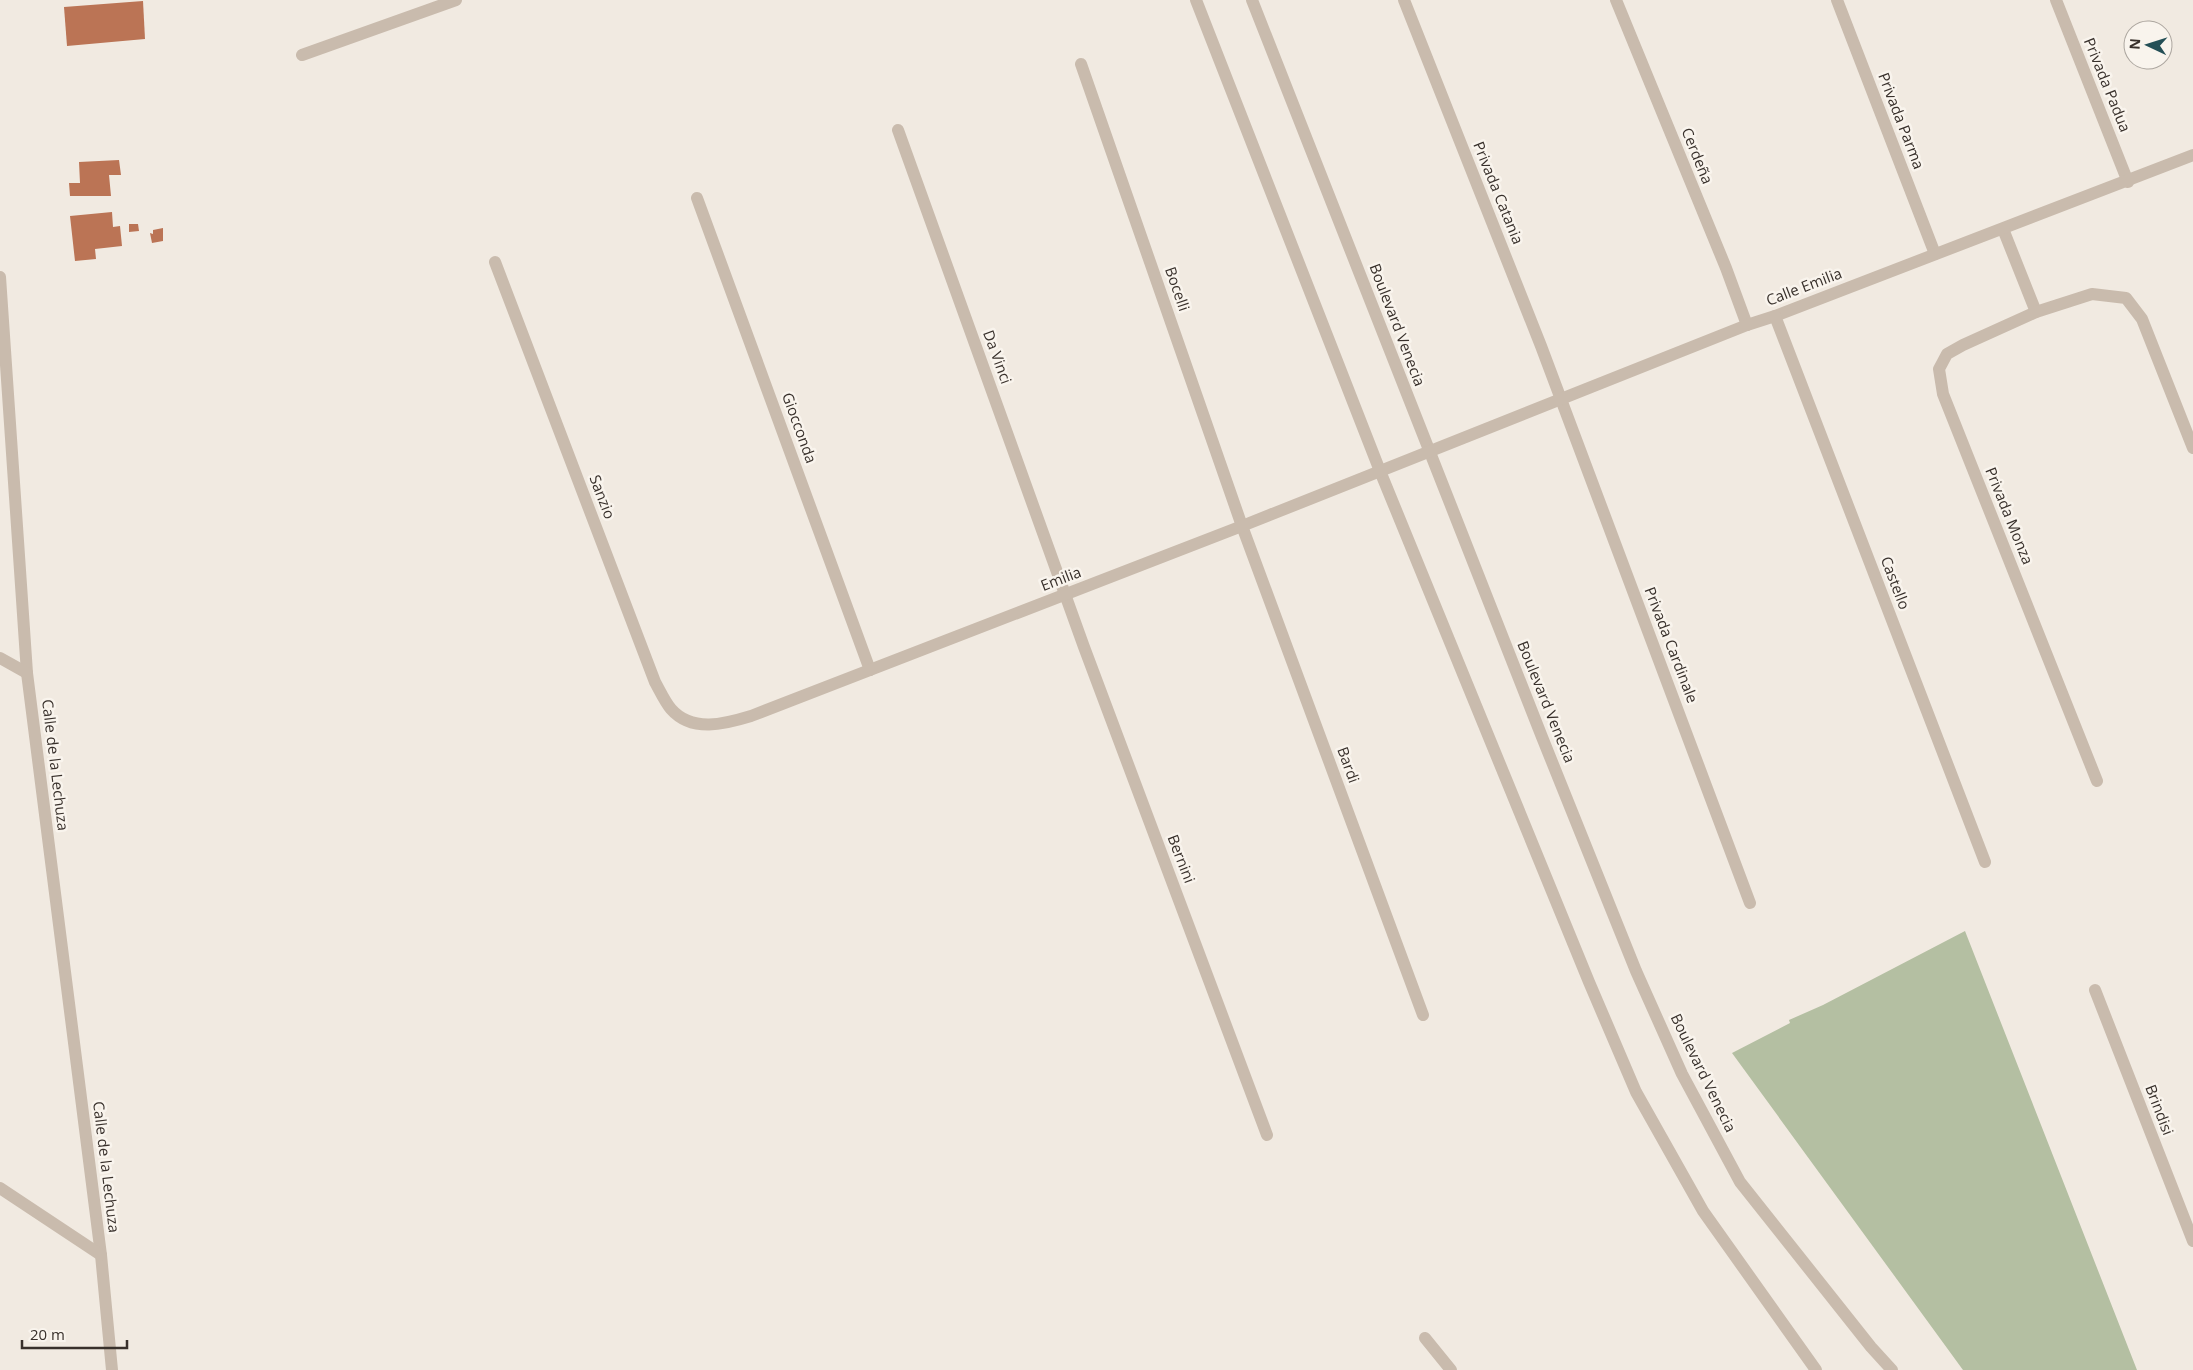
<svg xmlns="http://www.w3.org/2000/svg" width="2193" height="1370" viewBox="0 0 2193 1370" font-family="'Open Sans',sans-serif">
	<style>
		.green { fill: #b4bfa2 }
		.building { fill: #bb7455 }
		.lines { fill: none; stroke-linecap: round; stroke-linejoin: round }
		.minor { stroke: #c9bbad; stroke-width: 12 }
		.labels { text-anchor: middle; stroke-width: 5; stroke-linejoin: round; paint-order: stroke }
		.street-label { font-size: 15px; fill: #38302b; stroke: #f9f4ed }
	</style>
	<rect width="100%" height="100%" fill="#f1eae1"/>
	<polygon class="green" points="1965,931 2137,1370 1963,1370 1732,1053 1790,1023 1789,1020 1823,1005"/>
	<g class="building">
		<polygon points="143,1 145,39 67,46 64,7"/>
		<polygon points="119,160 121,175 109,175 111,196 70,196 69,183 80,183 79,162"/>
		<polygon points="112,212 113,227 120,226 122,246 95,249 96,259 75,261 70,216"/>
		<polygon points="129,224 138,224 139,231 129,232"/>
		<polygon points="163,228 163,241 152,243 150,233 153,234 153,230"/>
	</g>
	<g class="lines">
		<g class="minor">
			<polyline points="1196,0 1380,471 1589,982 1636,1092 1703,1211 1816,1370"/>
			<polyline points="1252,0 1542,737 1636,971 1682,1074 1740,1182 1871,1347 1892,1370"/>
			<polyline points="1404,0 1541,346 1750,903"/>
			<polyline points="1616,0 1726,268 1747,325"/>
			<polyline points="1837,0 1935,254"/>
			<polyline points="2056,0 2128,182"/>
			<polyline points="302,55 456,0"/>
			<polyline points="1081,64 1242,526 1423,1015"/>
			<polyline points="898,130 1084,647 1267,1135"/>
			<polyline points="697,198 870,670"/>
			<polyline points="2003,229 2036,312"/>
			<path d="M495 262 655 682C660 691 665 702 671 709 692 733 725 724 751 716L1242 526 1747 325 1775 316 2193 155"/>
			<polyline points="0,277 27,673 101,1255 112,1370"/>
			<polyline points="1775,316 1985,862"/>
			<polyline points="0,658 27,673"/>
			<polyline points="2097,781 1943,394 1939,369 1947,354 1963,345 2036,312 2092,294 2126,298 2142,319 2193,448"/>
			<polyline points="2095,990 2193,1241"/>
			<polyline points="0,1188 101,1255"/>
			<polyline points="1425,1338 1451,1370"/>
		</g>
	</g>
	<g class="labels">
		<g class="street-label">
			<text transform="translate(2107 85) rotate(68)" y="5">Privada Padua</text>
			<text transform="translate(1901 121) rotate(69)" y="5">Privada Parma</text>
			<text transform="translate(1697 156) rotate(68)" y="5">Cerdeña</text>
			<text transform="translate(1498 193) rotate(68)" y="5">Privada Catania</text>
			<text transform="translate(1804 287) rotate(-21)" y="5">Calle Emilia</text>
			<text transform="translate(1177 289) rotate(71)" y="5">Bocelli</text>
			<text transform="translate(1397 325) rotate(69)" y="5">Boulevard Venecia</text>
			<text transform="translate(997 357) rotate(70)" y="5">Da Vinci</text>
			<text transform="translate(799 428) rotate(70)" y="5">Giocconda</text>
			<text transform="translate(602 497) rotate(69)" y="5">Sanzio</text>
			<text transform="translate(2009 516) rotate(68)" y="5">Privada Monza</text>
			<text transform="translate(1061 579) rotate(-21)" y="5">Emilia</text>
			<text transform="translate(1895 583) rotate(69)" y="5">Castello</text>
			<text transform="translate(1671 645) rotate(69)" y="5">Privada Cardinale</text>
			<text transform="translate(1546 702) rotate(68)" y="5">Boulevard Venecia</text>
			<text transform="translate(55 765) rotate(83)" y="5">Calle de la Lechuza</text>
			<text transform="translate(1348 765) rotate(70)" y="5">Bardi</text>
			<text transform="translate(1181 859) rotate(69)" y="5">Bernini</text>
			<text transform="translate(1703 1073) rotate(64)" y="5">Boulevard Venecia</text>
			<text transform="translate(2159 1110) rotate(69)" y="5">Brindisi</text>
			<text transform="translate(106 1167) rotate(83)" y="5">Calle de la Lechuza</text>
		</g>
	</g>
	<g transform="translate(2148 45) rotate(274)"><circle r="24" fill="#f9f4ed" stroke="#aca69f"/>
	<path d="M0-4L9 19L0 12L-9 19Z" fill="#244f56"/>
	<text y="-8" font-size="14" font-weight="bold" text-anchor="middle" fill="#38302b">N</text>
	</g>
	<path d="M22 1340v8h105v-8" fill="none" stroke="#38302b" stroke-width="2.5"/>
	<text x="30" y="1340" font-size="15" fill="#38302b" stroke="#f9f4ed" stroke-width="4" paint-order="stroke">20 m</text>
</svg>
